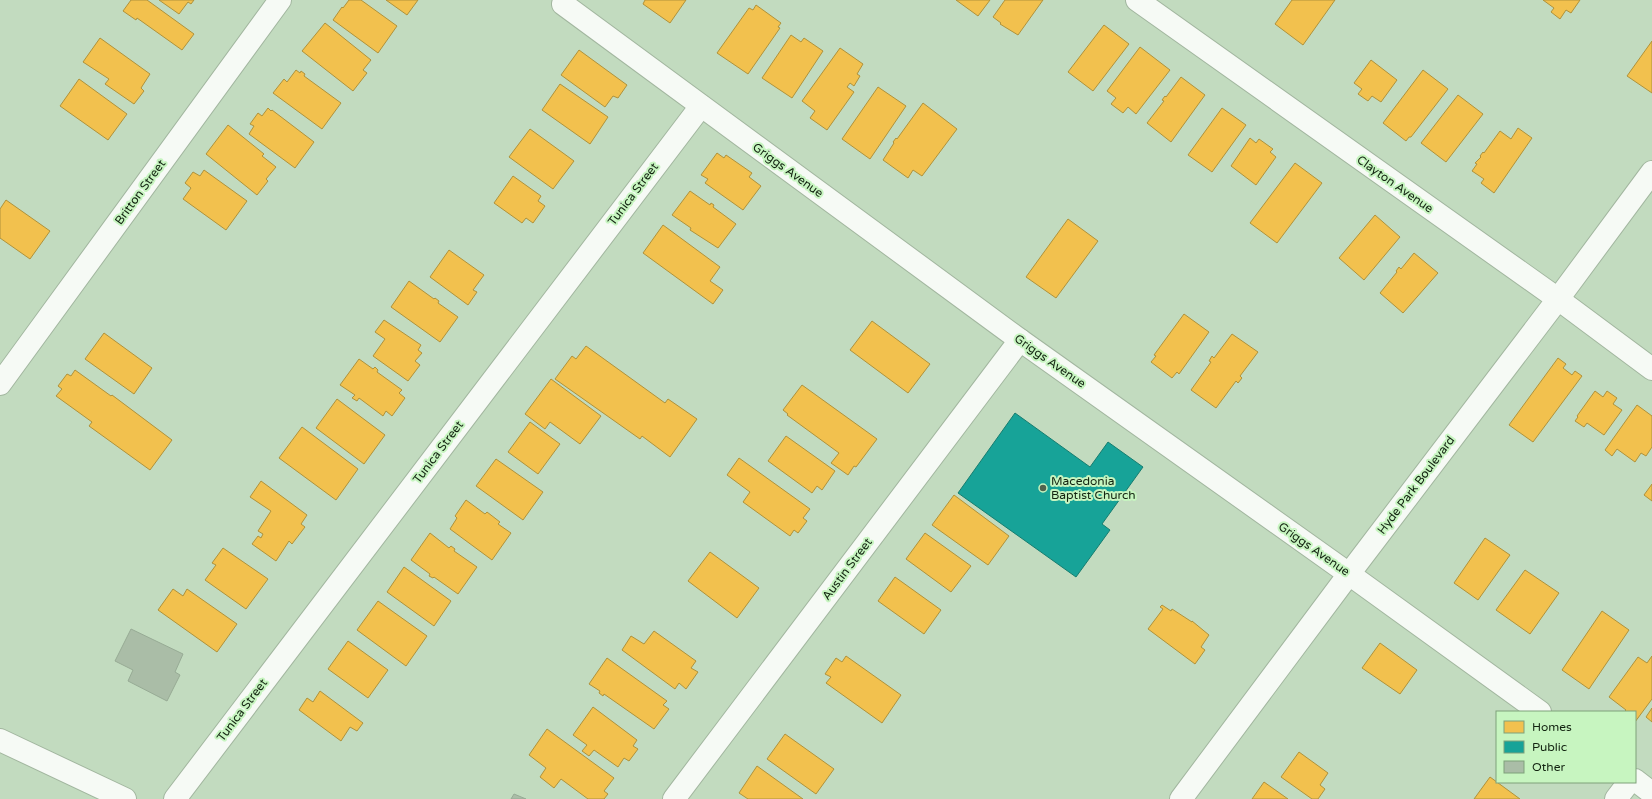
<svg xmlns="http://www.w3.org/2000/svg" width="1652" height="799" viewBox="0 0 1652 799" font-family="'Varela Round',sans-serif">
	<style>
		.homes { fill: #f2c14e; stroke: #af923b }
		.public { fill: #17a398; stroke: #167d6f }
		.building { fill: #aabda7; stroke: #97ab95 }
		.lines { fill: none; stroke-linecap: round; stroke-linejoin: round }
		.minor-casing { stroke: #a2b69f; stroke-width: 24 }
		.secondary-casing { stroke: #a2b69f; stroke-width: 24 }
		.minor { stroke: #f6faf5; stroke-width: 22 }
		.secondary { stroke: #f6faf5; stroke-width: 22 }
		.poi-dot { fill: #50634d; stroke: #c7f5c0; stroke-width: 1.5 }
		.labels { text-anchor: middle; stroke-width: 4; stroke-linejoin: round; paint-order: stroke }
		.street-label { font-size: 12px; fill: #122310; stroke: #c7f5c0 }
		.poi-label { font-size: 12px; fill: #122310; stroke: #c7f5c0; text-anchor: start }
	</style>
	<rect width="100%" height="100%" fill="#c2dbbf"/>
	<g class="homes">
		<polygon points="131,0 147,0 194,34 182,50 137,18 136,20 123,11"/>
		<polygon points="159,0 194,0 191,4 188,2 179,14"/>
		<polygon points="349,0 361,0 397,26 378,53 333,20 342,7 343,8"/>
		<polygon points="386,0 418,0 407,15"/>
		<polygon points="645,0 686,0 670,23 643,4"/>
		<polygon points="956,0 990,0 978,16"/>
		<polygon points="1005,0 1043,0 1018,35 1000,24 1001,23 993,17"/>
		<polygon points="1292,0 1335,0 1303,45 1275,24"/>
		<polygon points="1543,0 1580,0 1571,13 1566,10 1560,19 1551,12 1554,8"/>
		<polygon points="756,5 781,23 778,27 780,28 748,74 717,53 749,8 753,10"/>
		<polygon points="325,23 371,60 363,70 367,73 353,91 302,51"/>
		<polygon points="1104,25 1129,44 1093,91 1068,72"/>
		<polygon points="791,35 801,42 804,38 823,51 792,98 762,78"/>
		<polygon points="100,38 150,74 141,88 144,91 134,104 105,84 109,79 83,62"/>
		<polygon points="1652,41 1652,93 1627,76"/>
		<polygon points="1140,47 1170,70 1136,114 1128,107 1123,113 1111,104 1116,98 1107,91"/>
		<polygon points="840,48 863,64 857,74 860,76 854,86 850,83 847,87 854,92 827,130 810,118 815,111 802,101"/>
		<polygon points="579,50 627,85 618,98 613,96 605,107 561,75"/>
		<polygon points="1371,60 1397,80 1381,102 1372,96 1368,101 1358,94 1362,89 1354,83"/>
		<polygon points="296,70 300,73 301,71 305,74 304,76 341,103 322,129 273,93 284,79 287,82"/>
		<polygon points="1423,70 1448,89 1411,137 1409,137 1406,141 1383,123"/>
		<polygon points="1181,77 1205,95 1171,142 1147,123 1164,101 1162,100 1165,96 1166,97"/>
		<polygon points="79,79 127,114 108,140 60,106"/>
		<polygon points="560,84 608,117 590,144 542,110"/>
		<polygon points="878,87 906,106 870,159 842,139"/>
		<polygon points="1458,95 1483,114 1446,162 1421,143"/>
		<polygon points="923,103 957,129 922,176 913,170 908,178 883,160 894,143 893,142 896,138 897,139"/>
		<polygon points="268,108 271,111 272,110 314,142 295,168 249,134 254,126 250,124 258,113 262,116"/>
		<polygon points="1222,108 1246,125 1212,172 1188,155"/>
		<polygon points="228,125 264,154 262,156 276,167 266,179 268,181 257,195 206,154"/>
		<polygon points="1518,128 1532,138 1494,193 1481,183 1484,179 1472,171 1477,164 1475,163 1481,157 1480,156 1483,152 1484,153 1500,131 1511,139"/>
		<polygon points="530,129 574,161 553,189 509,157"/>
		<polygon points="1250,138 1256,143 1259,139 1273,149 1270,152 1276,157 1256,185 1231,166"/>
		<polygon points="717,153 724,158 726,155 752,173 749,177 761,186 743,210 705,183 708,179 701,175"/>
		<polygon points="1295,163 1322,183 1277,243 1250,223"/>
		<polygon points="204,170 247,201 226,230 183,199 191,188 185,183 193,172 200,176"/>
		<polygon points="513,176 541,196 538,201 545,206 533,223 526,218 522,223 494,203"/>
		<polygon points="690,191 710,205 711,203 714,205 713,207 736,224 718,248 690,230 691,228 672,215"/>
		<polygon points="6,200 50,231 30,259 0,238 0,209"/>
		<polygon points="1375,215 1400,237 1364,280 1339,258"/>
		<polygon points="1068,219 1098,241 1056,298 1026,277"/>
		<polygon points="663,225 720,267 710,281 723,290 713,304 643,253"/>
		<polygon points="449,250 484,275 473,290 477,292 468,305 430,277"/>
		<polygon points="1414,253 1438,273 1403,313 1380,293 1397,272 1396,271 1399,267 1401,269"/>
		<polygon points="409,281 434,299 435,298 439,301 438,303 458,317 440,342 391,307"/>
		<polygon points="1184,314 1209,332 1179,374 1177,372 1172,378 1151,362 1156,356 1154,355"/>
		<polygon points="384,320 421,345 418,350 422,353 415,361 420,365 408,381 373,356 385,339 375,332"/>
		<polygon points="872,321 930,364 908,393 850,350"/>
		<polygon points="104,333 152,368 134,394 85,359"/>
		<polygon points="1232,334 1258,352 1240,376 1242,378 1238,383 1236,381 1216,408 1191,390 1211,362 1209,361 1212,356 1214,358"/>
		<polygon points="586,346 665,403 668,399 697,419 670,457 642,436 640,439 555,379 572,356 576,359"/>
		<polygon points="1558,358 1566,364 1563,368 1572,375 1575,371 1582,376 1533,442 1509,425"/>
		<polygon points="359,359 373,369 375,367 378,370 377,372 402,390 399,393 405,398 392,416 386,411 383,416 359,398 357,401 352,398 355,395 340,385"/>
		<polygon points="75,370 111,396 112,395 172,440 150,470 89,426 92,422 56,396 62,389 58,386 67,374 71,376"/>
		<polygon points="551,379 601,416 580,444 550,422 545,429 525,414"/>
		<polygon points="802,385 877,439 856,467 854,466 848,475 831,463 839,453 787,415 788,414 783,410"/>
		<polygon points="1595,391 1603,397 1607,391 1617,398 1613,404 1622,410 1604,435 1587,423 1584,427 1575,421 1578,417 1577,416"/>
		<polygon points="337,399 385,435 364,464 316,428"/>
		<polygon points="1637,405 1652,416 1652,447 1646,456 1641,453 1635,462 1617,449 1612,456 1605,450"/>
		<polygon points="530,422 560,444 538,474 508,452"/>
		<polygon points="302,427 358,469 336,500 279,458"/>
		<polygon points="786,436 835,471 822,490 817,486 812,493 768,461"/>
		<polygon points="739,458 810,509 803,518 807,521 798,533 794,530 790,536 743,502 750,492 727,475"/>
		<polygon points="496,459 543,492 523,520 476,486"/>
		<polygon points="261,481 307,515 301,524 305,527 292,544 289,541 276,561 252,544 258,536 261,538 263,534 258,531 271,511 250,497"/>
		<polygon points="1652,484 1652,501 1644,495"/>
		<polygon points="954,495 1009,536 988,565 932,525"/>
		<polygon points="466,500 485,514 487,512 500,522 498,524 511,533 492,560 450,529 457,518 455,516"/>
		<polygon points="430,533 449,548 451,546 455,549 454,551 477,567 458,594 434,577 433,578 429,576 430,574 411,560"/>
		<polygon points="925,533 971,566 951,592 906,559"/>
		<polygon points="1485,538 1510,555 1478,600 1454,583"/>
		<polygon points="223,548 268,579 246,609 205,580 216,565 212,563"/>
		<polygon points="710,552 759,588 737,618 688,581"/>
		<polygon points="404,567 451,601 434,626 387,592"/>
		<polygon points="1525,570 1559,593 1530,634 1496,610"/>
		<polygon points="895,577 941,610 924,634 878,601"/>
		<polygon points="173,589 183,596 187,589 237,624 217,652 158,610"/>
		<polygon points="378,601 427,636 406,666 357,630"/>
		<polygon points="1162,605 1171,611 1172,609 1192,622 1192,621 1209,635 1201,647 1205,650 1195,664 1148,629 1163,609 1160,607"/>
		<polygon points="1602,611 1629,630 1589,689 1562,670"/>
		<polygon points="654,631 696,661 691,668 698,672 686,689 679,683 675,689 622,650 631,636 644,644"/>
		<polygon points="348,641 388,670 368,698 328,669"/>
		<polygon points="1380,643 1417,670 1400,694 1362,668"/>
		<polygon points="846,656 901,695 882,723 826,683 831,677 825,674 836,658 842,662"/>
		<polygon points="1652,656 1652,699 1635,722 1635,712 1624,712 1626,710 1609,697 1638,657 1647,663"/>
		<polygon points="607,658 667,701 663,705 669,709 654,729 604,694 603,696 599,693 600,691 589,684"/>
		<polygon points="320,691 363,723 357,731 350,727 341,741 299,710 307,698 313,702"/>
		<polygon points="593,707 637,740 633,746 638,749 629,761 624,758 618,767 594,750 589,756 582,751 587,745 573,735"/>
		<polygon points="1652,708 1652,722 1646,717"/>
		<polygon points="547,729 614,778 604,791 608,794 604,799 588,799 561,779 554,788 540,777 546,768 529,755"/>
		<polygon points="785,734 834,769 816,794 767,759"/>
		<polygon points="1299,752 1328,773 1320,785 1325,789 1318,799 1312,799 1281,777"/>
		<polygon points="757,766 803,799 748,799 739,793"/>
		<polygon points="1490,777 1520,799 1474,799"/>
		<polygon points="1264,782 1288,799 1252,799"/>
	</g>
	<polygon class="public" points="1015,413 1090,467 1108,442 1143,467 1102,524 1110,530 1076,577 958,493"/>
	<g class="building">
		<polygon points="131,629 183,654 175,672 180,675 167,701 128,681 133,670 115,661"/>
		<polygon points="514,794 526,799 511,799"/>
	</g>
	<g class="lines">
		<defs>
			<g id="minor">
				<polyline points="1137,0 1558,299 1652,369"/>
				<polyline points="563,4 1020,340 1349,574 1540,712"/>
				<polyline points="0,384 280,0"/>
				<polyline points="1635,780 1652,793"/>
				<polyline points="175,799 701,106"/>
				<polyline points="674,799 1020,340"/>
				<polyline points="1181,799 1349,574 1558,299 1652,172"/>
				<polyline points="1616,799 1629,782"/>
			</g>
			<polyline id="secondary" points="0,740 125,799"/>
		</defs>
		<use href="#minor" class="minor-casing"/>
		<use href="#secondary" class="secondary-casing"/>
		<use href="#minor" class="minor"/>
		<use href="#secondary" class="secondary"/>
	</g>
	<circle class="poi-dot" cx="1043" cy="488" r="4"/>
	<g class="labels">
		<g class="street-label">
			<text transform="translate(788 170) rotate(36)" y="4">Griggs Avenue</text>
			<text transform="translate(1395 184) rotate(35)" y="4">Clayton Avenue</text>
			<text transform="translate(140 192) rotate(-54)" y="4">Britton Street</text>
			<text transform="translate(633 194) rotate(-53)" y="4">Tunica Street</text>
			<text transform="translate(1050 361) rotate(35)" y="4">Griggs Avenue</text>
			<text transform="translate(438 452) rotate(-53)" y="4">Tunica Street</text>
			<text transform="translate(1416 485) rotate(-53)" y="4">Hyde Park Boulevard</text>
			<text transform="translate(1314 549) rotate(35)" y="4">Griggs Avenue</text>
			<text transform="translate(847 569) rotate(-53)" y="4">Austin Street</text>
			<text transform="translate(242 710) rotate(-53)" y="4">Tunica Street</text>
		</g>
		<g class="poi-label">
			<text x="1051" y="485">Macedonia<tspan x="1051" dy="14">Baptist Church</tspan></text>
		</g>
	</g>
	<rect x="1496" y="711" width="140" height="72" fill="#c7f5c0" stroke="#7fa17a"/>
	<rect x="1504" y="721" width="20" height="12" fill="#f2c14e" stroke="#7fa17a"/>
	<text x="1532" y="731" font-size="12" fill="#122310">Homes</text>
	<rect x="1504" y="741" width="20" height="12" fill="#17a398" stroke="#7fa17a"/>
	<text x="1532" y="751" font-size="12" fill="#122310">Public</text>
	<rect x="1504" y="761" width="20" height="12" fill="#aabda7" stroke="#7fa17a"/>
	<text x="1532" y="771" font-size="12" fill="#122310">Other</text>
</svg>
